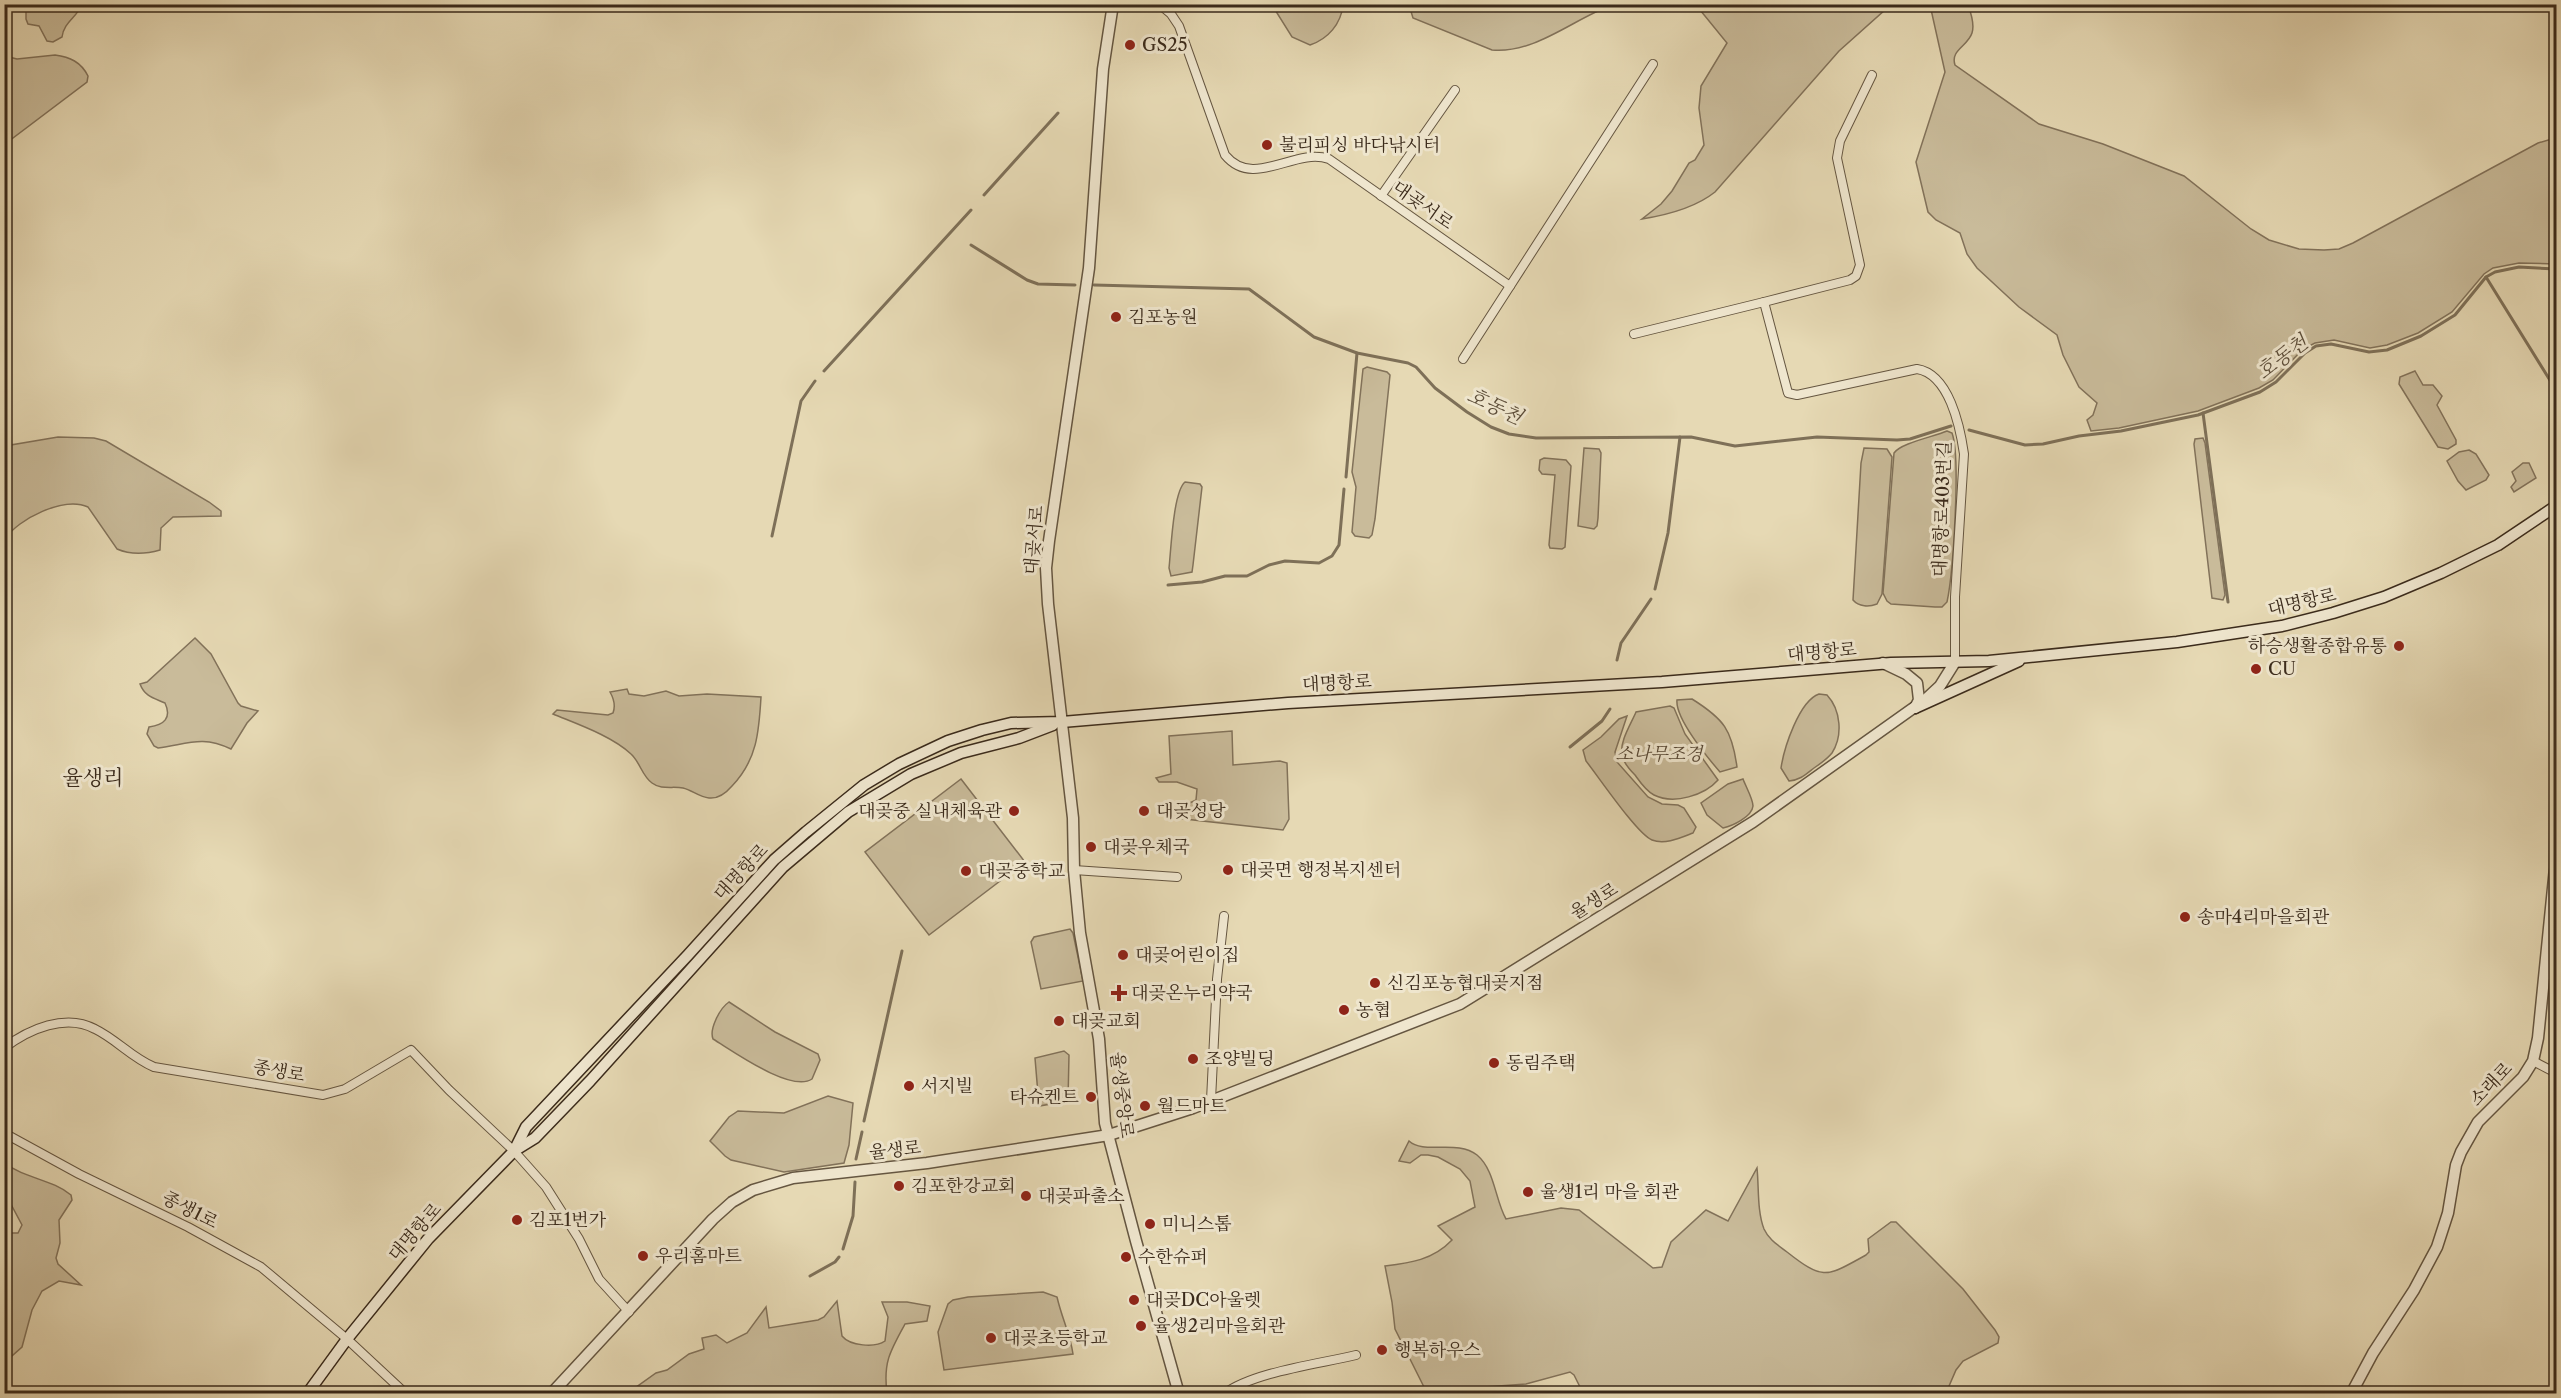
<svg xmlns="http://www.w3.org/2000/svg" width="2561" height="1398" viewBox="0 0 2561 1398" font-family="'Libre Caslon Text','Noto Serif KR',serif">
	<style>
		.green { fill: #c9bb9a; stroke: #82725a; stroke-width: 1.5 }
		.lines { fill: none; stroke-linecap: round; stroke-linejoin: round }
		.stream { stroke: #7e7058; stroke-width: 3 }
		.minor-casing { stroke: #655641; stroke-width: 10 }
		.tertiary-casing { stroke: #655641; stroke-width: 13 }
		.secondary-casing { stroke: #3a2a1b; stroke-width: 13 }
		.minor { stroke: #efe6ce; stroke-width: 8 }
		.tertiary { stroke: #efe6ce; stroke-width: 10 }
		.secondary { stroke: #efe6ce; stroke-width: 10 }
		.poi-dot { fill: #8f2418; stroke: #efe6ce; stroke-width: 2 }
		.labels { text-anchor: middle; stroke-width: 6; stroke-linejoin: round; paint-order: stroke }
		.poi-label { font-size: 18px; fill: #3a2a1b; stroke: #efe6ce; text-anchor: start }
		.street-label { font-size: 18px; fill: #3a2a1b; stroke: #efe6ce }
		.park-label { font-size: 18px; font-style: italic; fill: #574734; stroke: #efe6ce }
		.water-label { font-size: 20px; font-style: italic; fill: #5c4d39; stroke: #efe6ce }
		.quarter-label { font-size: 21px; fill: #3a2a1b; stroke: #efe6ce }
	</style>
	<rect width="100%" height="100%" fill="#e6d9b4"/>
	<filter id="stains"><feTurbulence type="fractalNoise" baseFrequency=".00333" numOctaves="4"/><feColorMatrix values="0 0 0 0 .2 0 0 0 0 .09 0 0 0 0 .02 0 0 0 .5 -.17"/></filter>
	<radialGradient id="worn" r=".72"><stop offset=".6" stop-color="#630" stop-opacity="0"/><stop offset="1" stop-color="#630" stop-opacity=".3"/></radialGradient>
	<g class="green">
		<path d="M26 5V4L82 5C76 18 64 22 62 37L53 42 47 41 39 26 28 24 26 19Z"/>
		<path d="M1272 5V4L1343 5C1341 24 1328 39 1310 45L1292 37Z"/>
		<path d="M1409 5V4L1612 5C1573 19 1535 54 1492 50L1413 18Z"/>
		<path d="M1696 5H1896L1885 10 1839 51 1715 192C1695 208 1667 215 1642 219L1661 204 1672 191 1689 163 1695 160 1704 145 1699 108 1701 86 1727 43Z"/>
		<path d="M1930 5H1968C1971 13 1975 24 1972 33 1968 46 1950 50 1955 65L2039 124 2103 144 2184 176 2251 229 2269 240 2299 249 2324 250 2339 249 2353 243 2538 143 2555 138 2556 264 2519 263 2493 268 2484 274 2452 312 2418 333 2387 345 2370 348 2334 340 2315 343 2303 349 2273 380 2259 388 2198 411 2119 428 2091 431 2087 420 2093 415 2097 403 2079 387 2063 355 2057 335 2019 307 1977 268 1967 254 1960 233 1936 220 1928 212 1916 162 1945 72Z"/>
		<path d="M55 55C70 57 81 62 88 76L87 82 5 144V56L17 59Z"/>
		<polygon points="1367,367 1387,372 1390,375 1375,519 1372,535 1369,538 1355,536 1352,532 1356,487 1352,472 1363,369"/>
		<polygon points="2415,371 2423,385 2433,385 2442,396 2437,405 2456,440 2456,444 2448,449 2438,447 2399,384 2400,377"/>
		<path d="M1947 431 1952 433C1961 457 1953 574 1947 602L1942 607H1935L1891 604 1887 601 1883 593 1894 453C1901 443 1933 437 1947 431Z"/>
		<path d="M58 437 94 438 106 441 209 502 221 511V516L173 517 161 528 160 550C146 554 131 555 117 549L88 507C64 496 18 519 5 539V446Z"/>
		<polygon points="2203,438 2205,443 2225,595 2223,600 2212,598 2194,444 2195,439"/>
		<polygon points="1584,448 1599,449 1601,453 1598,518 1597,526 1594,529 1578,526"/>
		<path d="M1864 448 1887 449 1892 457 1882 594 1877 604C1869 607 1859 607 1853 600L1861 463Z"/>
		<polygon points="2469,450 2476,454 2489,475 2486,480 2466,490 2458,481 2447,461 2459,452"/>
		<polygon points="1544,458 1566,460 1571,466 1565,547 1562,549 1550,548 1549,545 1555,475 1542,474 1539,470 1540,460"/>
		<polygon points="2523,463 2529,463 2536,478 2514,492 2511,487 2516,481 2512,472"/>
		<path d="M1185 482 1200 484 1202 487 1193 565 1192 572 1171 576 1169 568C1171 551 1173 492 1185 482Z"/>
		<path d="M195 638 211 654 238 703 241 706 258 711 247 723 231 749C202 735 188 744 158 748L154 746 147 734 149 727C164 725 172 718 165 703 154 698 145 697 140 684L147 682Z"/>
		<path d="M627 689 629 694 644 696 666 691 679 696 707 694 761 697C759 732 757 760 732 786 726 793 718 799 709 798 699 797 692 790 683 788 673 786 661 790 652 783 642 776 640 762 631 754 612 736 577 724 553 714L557 710 608 715 613 713C616 705 614 699 610 692Z"/>
		<path d="M1819 694 1827 695C1841 710 1843 736 1832 753 1827 759 1820 764 1814 768 1805 775 1800 780 1789 781L1781 768C1784 748 1799 701 1819 694Z"/>
		<path d="M1692 699C1724 719 1732 730 1737 767L1720 772C1707 757 1675 718 1677 700Z"/>
		<path d="M1670 706 1674 708 1685 734 1718 780C1705 795 1674 805 1654 795 1646 791 1640 782 1635 775 1630 770 1624 763 1622 756 1619 742 1631 724 1636 712Z"/>
		<path d="M1627 716 1615 752 1617 762 1648 797 1662 804 1678 805 1684 808 1696 827 1693 833C1680 838 1665 845 1652 840 1637 834 1598 776 1586 761L1583 750 1601 737 1619 719Z"/>
		<polygon points="1232,731 1233,765 1280,761 1287,763 1289,819 1283,830 1176,818 1177,809 1196,800 1197,789 1177,782 1159,782 1156,778 1171,774 1169,736"/>
		<polygon points="961,779 1025,862 929,935 865,852"/>
		<path d="M1743 779C1746 787 1753 799 1753 806 1752 817 1732 826 1723 828L1707 815 1701 803 1728 784Z"/>
		<polygon points="1070,929 1073,933 1083,981 1041,989 1031,942 1034,937"/>
		<path d="M729 1002 775 1032 818 1054 820 1060 812 1079C791 1093 733 1051 713 1039 709 1029 720 1008 729 1002Z"/>
		<polygon points="1064,1051 1069,1055 1068,1101 1039,1106 1035,1058"/>
		<polygon points="828,1096 853,1103 849,1145 844,1163 784,1172 731,1160 725,1156 710,1141 729,1117 738,1111 784,1113"/>
		<path d="M1409 1141C1424 1155 1457 1139 1477 1155 1495 1170 1495 1200 1506 1219L1561 1208 1579 1210 1653 1268 1662 1267 1671 1242 1706 1210 1728 1221 1757 1168C1759 1187 1757 1211 1764 1229 1769 1240 1778 1245 1787 1252 1824 1281 1826 1277 1866 1255L1869 1252 1868 1239 1891 1222H1896L1963 1289 1995 1330 1999 1337 1998 1343 1963 1361 1956 1370 1946 1393H1583L1574 1375 1570 1372 1526 1384 1471 1388 1466 1393H1427L1395 1329 1392 1302 1385 1266C1410 1263 1433 1260 1452 1240L1438 1226 1475 1207 1470 1181 1460 1169 1438 1157 1428 1155H1421L1410 1163 1399 1161Z"/>
		<path d="M5 1163C25 1179 52 1179 71 1195L72 1200 59 1220 60 1243 56 1258 58 1264 81 1285 59 1281 42 1291 32 1310 22 1347 5 1362V1233H18L22 1225 5 1193Z"/>
		<path d="M1043 1292 1057 1297C1062 1319 1070 1333 1073 1354L944 1370 938 1332 948 1304 953 1300 968 1297Z"/>
		<path d="M837 1301 842 1336C850 1346 875 1348 885 1341L888 1317 882 1302H907L930 1306 927 1321 905 1324C890 1351 883 1363 887 1393L640 1394 635 1388 656 1373 667 1370 689 1354 704 1349 702 1338 716 1335 727 1343 747 1333 766 1307 769 1328 818 1320 824 1317Z"/>
	</g>
	<g class="lines">
		<g class="stream">
			<polyline points="984,195 1058,113"/>
			<polyline points="971,245 1027,280 1038,284 1075,285"/>
			<polyline points="2486,277 2556,390"/>
			<polyline points="1094,285 1249,289 1314,337 1357,353 1408,363 1416,367 1435,388 1467,412 1491,427 1509,434 1536,438 1691,437 1735,446 1817,437 1897,440 1910,439 1951,426"/>
			<polyline points="824,371 971,210"/>
			<polyline points="2203,413 2228,602"/>
			<polyline points="1969,430 2025,445 2043,444 2079,436 2121,431 2198,415 2260,392 2276,382 2305,353 2316,346 2331,344 2369,352 2387,350 2421,336 2455,315 2486,277 2495,272 2519,267 2556,269"/>
			<polyline points="1346,477 1357,353"/>
			<polyline points="772,536 801,401 815,381"/>
			<polyline points="1168,585 1202,582 1225,576 1247,576 1269,565 1285,561 1319,563 1332,556 1339,545 1344,489"/>
			<polyline points="1655,589 1668,533 1680,437"/>
			<polyline points="1617,660 1621,643 1651,599"/>
			<polyline points="1570,747 1602,721 1610,709"/>
			<polyline points="864,1121 902,951"/>
			<polyline points="856,1159 862,1132"/>
			<polyline points="843,1249 853,1216 855,1182"/>
			<polyline points="810,1276 835,1262 839,1257"/>
		</g>
		<defs>
			<g id="minor">
				<path d="M1159 4 1171 14 1179 26 1225 155C1254 190 1294 147 1329 159L1510 286 1653 64"/>
				<path d="M1872 75 1840 141 1837 158 1860 265 1856 276 1850 280 1764 302 1788 393 1797 395 1917 369C1949 374 1960 426 1964 454L1955 597V662"/>
				<polyline points="1381,196 1455,90"/>
				<polyline points="1634,334 1764,302"/>
				<polyline points="1463,359 1510,286"/>
				<polyline points="1074,870 1177,877"/>
				<path d="M4 1048C29 1029 66 1013 95 1029 116 1039 132 1058 154 1067L323 1095 345 1089 411 1050 449 1090 514 1151 546 1187 579 1239 599 1279 629 1312"/>
				<polyline points="2533,1061 2556,1073"/>
				<polyline points="1211,1100 1217,979 1224,916"/>
				<polyline points="4,1133 79,1174 188,1227 261,1267 347,1339 406,1394"/>
				<path d="M1224 1394C1253 1372 1319 1364 1356 1355"/>
			</g>
			<g id="tertiary">
				<polyline points="1113,4 1103,69 1089,268 1049,541 1046,568 1048,604 1073,818 1074,870 1080,933 1099,1039 1105,1123 1136,1241 1179,1394"/>
				<polyline points="1883,663 1906,674 1917,683 1919,700 1915,708"/>
				<polyline points="551,1394 713,1219 732,1202 753,1190 793,1178 927,1163 1109,1135 1193,1108 1460,1004 1753,822 1926,699 1940,686 1955,662"/>
				<polyline points="2351,1394 2373,1353 2414,1290 2437,1247 2448,1213 2456,1165 2461,1152 2478,1122 2523,1077 2533,1061 2538,1038 2555,868 2556,698"/>
			</g>
			<g id="secondary">
				<polyline points="1915,708 2019,661"/>
				<polyline points="514,1151 526,1127 688,955 774,860 806,832 864,785 899,764 948,741 982,730 1011,723 1062,722 1288,703 1662,682 1891,663 1989,661 2177,642 2282,626 2333,613 2384,597 2441,573 2498,545 2556,506"/>
				<polyline points="307,1394 347,1339 428,1239 514,1151 535,1138 590,1081 783,867 848,812 911,774 961,753 1019,738 1053,725"/>
			</g>
		</defs>
		<use href="#minor" class="minor-casing"/>
		<use href="#tertiary" class="tertiary-casing"/>
		<use href="#secondary" class="secondary-casing"/>
		<use href="#minor" class="minor"/>
		<use href="#tertiary" class="tertiary"/>
		<use href="#secondary" class="secondary"/>
	</g>
	<g class="poi-dot">
		<circle cx="1130" cy="45" r="6"/>
		<circle cx="1267" cy="145" r="6"/>
		<circle cx="1116" cy="317" r="6"/>
		<circle cx="2399" cy="646" r="6"/>
		<circle cx="2256" cy="669" r="6"/>
		<circle cx="1014" cy="811" r="6"/>
		<circle cx="1144" cy="811" r="6"/>
		<circle cx="1091" cy="847" r="6"/>
		<circle cx="1228" cy="870" r="6"/>
		<circle cx="966" cy="871" r="6"/>
		<circle cx="2185" cy="917" r="6"/>
		<circle cx="1123" cy="955" r="6"/>
		<circle cx="1375" cy="983" r="6"/>
		<path d="M1116 984h6v6h6v6h-6v6h-6v-6h-6v-6h6z"/>
		<circle cx="1344" cy="1010" r="6"/>
		<circle cx="1059" cy="1021" r="6"/>
		<circle cx="1193" cy="1059" r="6"/>
		<circle cx="1494" cy="1063" r="6"/>
		<circle cx="909" cy="1086" r="6"/>
		<circle cx="1091" cy="1097" r="6"/>
		<circle cx="1145" cy="1106" r="6"/>
		<circle cx="899" cy="1186" r="6"/>
		<circle cx="1528" cy="1192" r="6"/>
		<circle cx="1026" cy="1196" r="6"/>
		<circle cx="517" cy="1220" r="6"/>
		<circle cx="1150" cy="1224" r="6"/>
		<circle cx="643" cy="1256" r="6"/>
		<circle cx="1126" cy="1257" r="6"/>
		<circle cx="1134" cy="1300" r="6"/>
		<circle cx="1141" cy="1326" r="6"/>
		<circle cx="991" cy="1338" r="6"/>
		<circle cx="1382" cy="1350" r="6"/>
	</g>
	<g class="labels">
		<g class="poi-label">
			<text x="1142" y="51">GS25</text>
			<text x="1279" y="151">불리피싱 바다낚시터</text>
			<text x="1128" y="323">김포농원</text>
			<text x="2387" y="652" text-anchor="end">하승생활종합유통</text>
			<text x="2268" y="675">CU</text>
			<text x="1002" y="817" text-anchor="end">대곶중 실내체육관</text>
			<text x="1156" y="817">대곶성당</text>
			<text x="1103" y="853">대곶우체국</text>
			<text x="1240" y="876">대곶면 행정복지센터</text>
			<text x="978" y="877">대곶중학교</text>
			<text x="2197" y="923">송마4리마을회관</text>
			<text x="1135" y="961">대곶어린이집</text>
			<text x="1387" y="989">신김포농협대곶지점</text>
			<text x="1131" y="999">대곶온누리약국</text>
			<text x="1356" y="1016">농협</text>
			<text x="1071" y="1027">대곶교회</text>
			<text x="1205" y="1065">조양빌딩</text>
			<text x="1506" y="1069">동림주택</text>
			<text x="921" y="1092">서지빌</text>
			<text x="1079" y="1103" text-anchor="end">타슈켄트</text>
			<text x="1157" y="1112">월드마트</text>
			<text x="911" y="1192">김포한강교회</text>
			<text x="1540" y="1198">율생1리 마을 회관</text>
			<text x="1038" y="1202">대곶파출소</text>
			<text x="529" y="1226">김포1번가</text>
			<text x="1162" y="1230">미니스톱</text>
			<text x="655" y="1262">우리홈마트</text>
			<text x="1138" y="1263">수한슈퍼</text>
			<text x="1146" y="1306">대곶DC아울렛</text>
			<text x="1153" y="1332">율생2리마을회관</text>
			<text x="1003" y="1344">대곶초등학교</text>
			<text x="1394" y="1356">행복하우스</text>
		</g>
		<g class="street-label">
			<text transform="translate(1423 205) rotate(35)" y="6">대곶서로</text>
			<text transform="translate(1942 509) rotate(-88)" y="6">대명항로403번길</text>
			<text transform="translate(1034 540) rotate(-85)" y="6">대곶서로</text>
			<text transform="translate(2302 602) rotate(-13)" y="6">대명항로</text>
			<text transform="translate(1822 652) rotate(-5)" y="6">대명항로</text>
			<text transform="translate(1337 683) rotate(-3)" y="6">대명항로</text>
			<text transform="translate(741 872) rotate(-47)" y="6">대명항로</text>
			<text transform="translate(1594 901) rotate(-32)" y="6">율생로</text>
			<text transform="translate(279 1071) rotate(10)" y="6">종생로</text>
			<text transform="translate(2491 1084) rotate(-46)" y="6">소래로</text>
			<text transform="translate(1122 1095) rotate(83)" y="6">율생중앙로</text>
			<text transform="translate(895 1150) rotate(-6)" y="6">율생로</text>
			<text transform="translate(190 1210) rotate(27)" y="6">종생1로</text>
			<text transform="translate(415 1232) rotate(-49)" y="6">대명항로</text>
		</g>
		<g class="park-label">
			<text x="1659" y="760">소나무조경</text>
		</g>
		<g class="water-label">
			<text transform="translate(2282 357) rotate(-37)" y="7">호동천</text>
			<text transform="translate(1495 406) rotate(25)" y="7">호동천</text>
		</g>
		<g class="quarter-label">
			<text x="93" y="785">율생리</text>
		</g>
	</g>
	<rect width="2561" height="1398" fill="none" stroke="#e6d9b4" stroke-width="24"/>
	<rect x="6" y="6" width="2549" height="1386" fill="none" stroke="#3a2a1b" stroke-width="3"/>
	<rect x="12" y="12" width="2537" height="1374" fill="none" stroke="#3a2a1b" stroke-width="1.5"/>
	<rect width="100%" height="100%" filter="url(#stains)"/>
	<rect width="100%" height="100%" fill="url(#worn)"/>
</svg>
